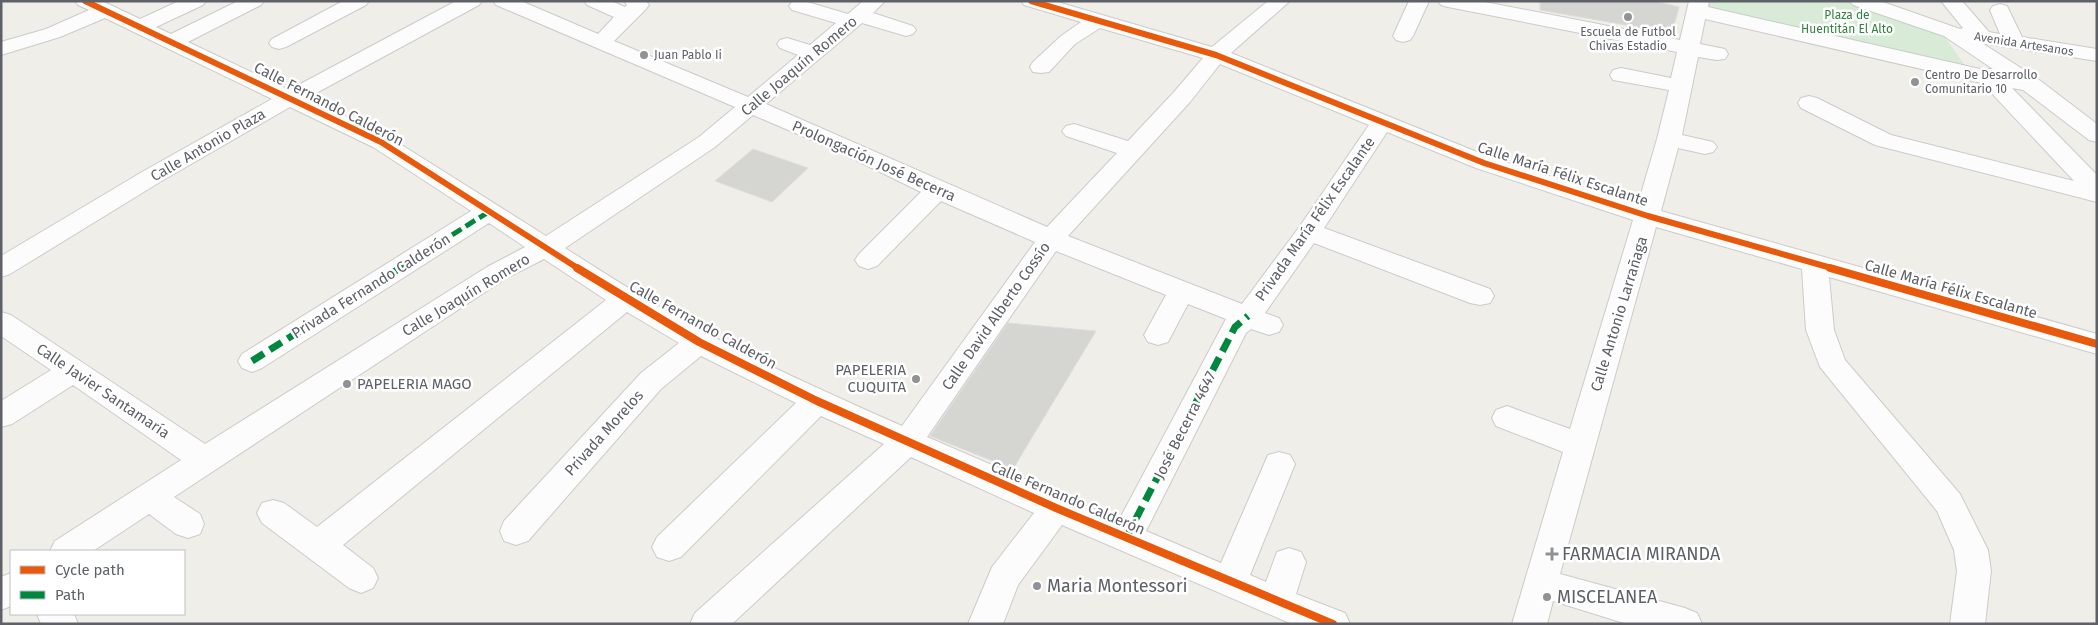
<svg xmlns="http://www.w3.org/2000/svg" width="2098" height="625" viewBox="0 0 2098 625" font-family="'Fira Sans',sans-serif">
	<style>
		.green { fill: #d7ebd7 }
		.building { fill: #d5d5d2; stroke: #deddd8 }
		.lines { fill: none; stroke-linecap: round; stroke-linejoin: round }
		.minor-casing { stroke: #cbcbca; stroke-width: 2 }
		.minor { fill: #fdfcfc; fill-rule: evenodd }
		.quiet-far1 { stroke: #00873e; stroke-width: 5; stroke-dasharray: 11 5; stroke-linecap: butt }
		.quiet { stroke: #00873e; stroke-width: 7; stroke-dasharray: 14 7; stroke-linecap: butt }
		.cycleway-far1-casing { stroke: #fff; stroke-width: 9 }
		.cycleway-casing { stroke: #fff; stroke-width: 11 }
		.cycleway-far1 { stroke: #e8590c; stroke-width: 6 }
		.cycleway { stroke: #e8590c; stroke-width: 8 }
		.poi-dot { fill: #919295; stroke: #fff; stroke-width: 2 }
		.labels { text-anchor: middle; stroke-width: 5; stroke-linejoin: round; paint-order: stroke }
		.far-park-label { font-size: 12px; fill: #328241; stroke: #fff }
		.far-poi-label { font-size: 12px; fill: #5e6168; stroke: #fff; text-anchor: start }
		.far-street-label { font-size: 12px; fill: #5e6168; stroke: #fff }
		.street-label { font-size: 15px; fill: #5e6168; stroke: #fff }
		.poi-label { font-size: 15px; fill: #5e6168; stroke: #fff; text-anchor: end }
		.near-poi-label { font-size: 18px; fill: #5e6168; stroke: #fff; text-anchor: start }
	</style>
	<rect width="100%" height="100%" fill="#efeee9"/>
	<polygon class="green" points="1705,1 1851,1 1939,29 1969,71 1704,9"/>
	<g class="building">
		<polygon points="1540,1 1654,1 1679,7 1672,33 1540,10"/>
		<polygon points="753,149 808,168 772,202 715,181"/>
		<polygon points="1008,323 1096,331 1013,469 930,436"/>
	</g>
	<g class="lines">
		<defs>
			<g id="minor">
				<path d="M75 1H102L140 19 179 1H206L203 5 156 27 171 34 238 1H264L261 5 188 42 289 90 456 1H482L479 5 307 98 389 137 546 236 699 137 735 107 496 5 493 1H521L598 34 614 17 587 5 584 1H611L625 7 627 5 624 1H646L649 5 646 9 614 41 748 97 798 55 780 48 777 44 780 40 787 38 810 45 836 23 792 10 789 6 792 2 804 1 848 14 863 1H885L873 13 913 26 916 30 913 34 906 36 862 23 766 104 1047 227 1117 153 1066 136 1062 131 1066 126 1074 124 1128 141 1174 92 1203 58 1100 28 1075 44 1049 72 1041 73 1033 72 1030 67 1033 62 1061 36 1081 22 1024 5 1021 1H1054L1212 47 1268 1H1290L1231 53 1492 158 1638 204 1657 139 1669 90 1613 80 1610 75 1613 70 1621 68 1671 78 1677 52 1448 7 1441 5 1438 1H1480L1680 40 1689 1H1709L1708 7 1980 69H1993L1944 36 1853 5 1850 1H1880L1960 29 1963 28 1941 1H1962L1989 32 2000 34 1990 10 1993 6 2000 4 2007 6 2022 37 2097 49V61L1982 43 2038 79 2097 124V142L2089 140 2023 90 2012 88 2097 175V202L1875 145 1801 108 1798 103 1801 98 1809 96 1817 98 1891 135 2074 181 1982 83 1705 19 1700 44 1725 49 1728 54 1725 59 1717 60 1698 57 1682 135 1713 142 1717 147 1713 152 1705 154 1678 148 1661 211 2097 334V354L1829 277 1834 330 1845 360 1960 494 1988 550 1991 571 1985 624H1950L1957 571 1954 550 1937 511 1820 367 1806 330 1802 269 1656 227 1560 574 1685 608 1697 613 1702 624H1627L1553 601 1547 624H1512L1563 452 1496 426 1492 418 1496 410 1507 406 1570 429 1633 220 1476 168 1387 132 1324 228 1490 289 1494 296 1490 303 1480 305 1470 303 1314 243 1265 313 1279 318 1283 325 1279 332 1269 335 1251 329 1246 333 1146 531 1221 563 1268 455 1279 452 1290 455 1295 464 1250 575 1266 582 1277 552 1289 548 1301 552 1306 562 1296 594 1345 613 1350 624H1292L1062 525 1018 585 1003 624H968L992 567 1034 513 911 457 732 624H690L695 613 884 444 821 416 681 557 669 561 657 557 652 547 657 537 796 403 701 356 661 389 528 541 516 545 504 541 500 531 504 521 641 373 679 343 627 312 343 545 373 568 378 578 373 588 361 593 349 588 262 523 257 513 262 503 273 500 284 503 317 527 606 300 544 259 505 279 174 497 200 514 204 524 200 534 188 538 176 534 149 514 93 551H50L55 541 181 460 73 385 12 424 1 427V401L51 370 1 336V312L11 315 205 444 487 267 525 247 489 223 262 368 252 372 242 368 238 361 242 354 471 211 373 147 290 107 160 182 10 274 1 277V256L142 172 272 99 105 18 60 37 1 55V42L46 29 89 10 78 5ZM1220 64 1369 125 1300 226 1242 304 1068 236 1190 102ZM753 115 837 151 921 192 859 254 855 260 859 266 868 269 877 266 941 201 1035 242 902 426C837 397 771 368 708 334 659 308 612 278 565 248L715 147ZM1056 251 1166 295 1144 335 1148 342 1158 345 1168 342 1188 304 1226 319 1119 520 927 437Z"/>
				<polygon points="343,1 369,1 366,5 286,47 279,49 272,47 269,43 272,39"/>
				<polygon points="1409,1 1429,1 1413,36 1410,40 1403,42 1396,40 1393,36"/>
				<polygon points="11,573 11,606 1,610 1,577"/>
				<polygon points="37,614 74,614 78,624 41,624"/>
			</g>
		</defs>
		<use href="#minor" class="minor-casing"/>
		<use href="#minor" class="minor"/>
		<polyline class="quiet-far1" points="398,269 490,211"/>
		<g class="quiet">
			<polyline points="252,361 400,268"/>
			<polyline points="1126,538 1235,327 1248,316"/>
		</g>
		<defs>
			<g id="cycleway-far1">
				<polyline points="85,1 381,142 579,269"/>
				<polyline points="1031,1 1216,55 1484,163 1648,216 1835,269"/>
			</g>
			<g id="cycleway">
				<polyline points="577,268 699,342 817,401 1056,508 1333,624"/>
				<polyline points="1830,268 2097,344"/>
			</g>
		</defs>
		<use href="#cycleway-far1" class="cycleway-far1-casing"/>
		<use href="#cycleway" class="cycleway-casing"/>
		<use href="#cycleway-far1" class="cycleway-far1"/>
		<use href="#cycleway" class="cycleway"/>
	</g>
	<g class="poi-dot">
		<circle cx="1628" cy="17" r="5"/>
		<circle cx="644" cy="55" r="5"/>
		<circle cx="1915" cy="82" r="5"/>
		<circle cx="916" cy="379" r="5"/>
		<circle cx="347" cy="384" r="5"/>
		<path d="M1549.5 546.5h5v5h5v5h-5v5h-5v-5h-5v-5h5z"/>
		<circle cx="1037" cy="586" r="5"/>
		<circle cx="1547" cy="597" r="5"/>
	</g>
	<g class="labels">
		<g class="far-park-label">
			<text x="1847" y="19">Plaza de<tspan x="1847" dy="14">Huentitán El Alto</tspan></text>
		</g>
		<g class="far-poi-label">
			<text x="1628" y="36" text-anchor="middle">Escuela de Futbol<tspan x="1628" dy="14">Chivas Estadio</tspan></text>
			<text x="654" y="59">Juan Pablo Ii</text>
			<text x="1925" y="79">Centro De Desarrollo<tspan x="1925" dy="14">Comunitario 10</tspan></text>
		</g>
		<g class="far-street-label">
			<text transform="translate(2024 44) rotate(9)" y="4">Avenida Artesanos</text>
		</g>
		<g class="street-label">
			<text transform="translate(799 66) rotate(-40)" y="5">Calle Joaquín Romero</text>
			<text transform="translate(329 104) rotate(27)" y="5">Calle Fernando Calderón</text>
			<text transform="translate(208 145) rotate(-30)" y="5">Calle Antonio Plaza</text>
			<text transform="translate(874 161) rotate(24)" y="5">Prolongación José Becerra</text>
			<text transform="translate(1563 174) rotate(18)" y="5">Calle María Félix Escalante</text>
			<text transform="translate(1315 219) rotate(-55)" y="5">Privada María Félix Escalante</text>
			<text transform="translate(371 286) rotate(-32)" y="5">Privada Fernando Calderón</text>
			<text transform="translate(1951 289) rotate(16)" y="5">Calle María Félix Escalante</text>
			<text transform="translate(466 295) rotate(-31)" y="5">Calle Joaquín Romero</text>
			<text transform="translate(1619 314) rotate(-73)" y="5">Calle Antonio Larrañaga</text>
			<text transform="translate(996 316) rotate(-55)" y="5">Calle David Alberto Cossío</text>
			<text transform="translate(703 325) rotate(29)" y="5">Calle Fernando Calderón</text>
			<text transform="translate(103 391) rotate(34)" y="5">Calle Javier Santamaría</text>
			<text transform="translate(1185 425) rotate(-63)" y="5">José Becerra 4647</text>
			<text transform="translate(604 433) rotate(-48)" y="5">Privada Morelos</text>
			<text transform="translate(1068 498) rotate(23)" y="5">Calle Fernando Calderón</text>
		</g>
		<g class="poi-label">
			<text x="906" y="375">PAPELERIA<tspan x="906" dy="17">CUQUITA</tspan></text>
			<text x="357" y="389" text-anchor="start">PAPELERIA MAGO</text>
		</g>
		<g class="near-poi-label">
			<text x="1562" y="560">FARMACIA MIRANDA</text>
			<text x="1047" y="592">Maria Montessori</text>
			<text x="1557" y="603">MISCELANEA</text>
		</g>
	</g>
	<rect width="2098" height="625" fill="none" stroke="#5e6168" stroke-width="5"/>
	<rect x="10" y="550" width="175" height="65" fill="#ffffff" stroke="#bfc0c3"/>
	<rect x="20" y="566" width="25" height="8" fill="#e8590c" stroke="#bfc0c3"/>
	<text x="55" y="575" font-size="15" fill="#5e6168">Cycle path</text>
	<rect x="20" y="591" width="25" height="8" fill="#00873e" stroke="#bfc0c3"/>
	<text x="55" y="600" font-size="15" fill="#5e6168">Path</text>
</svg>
